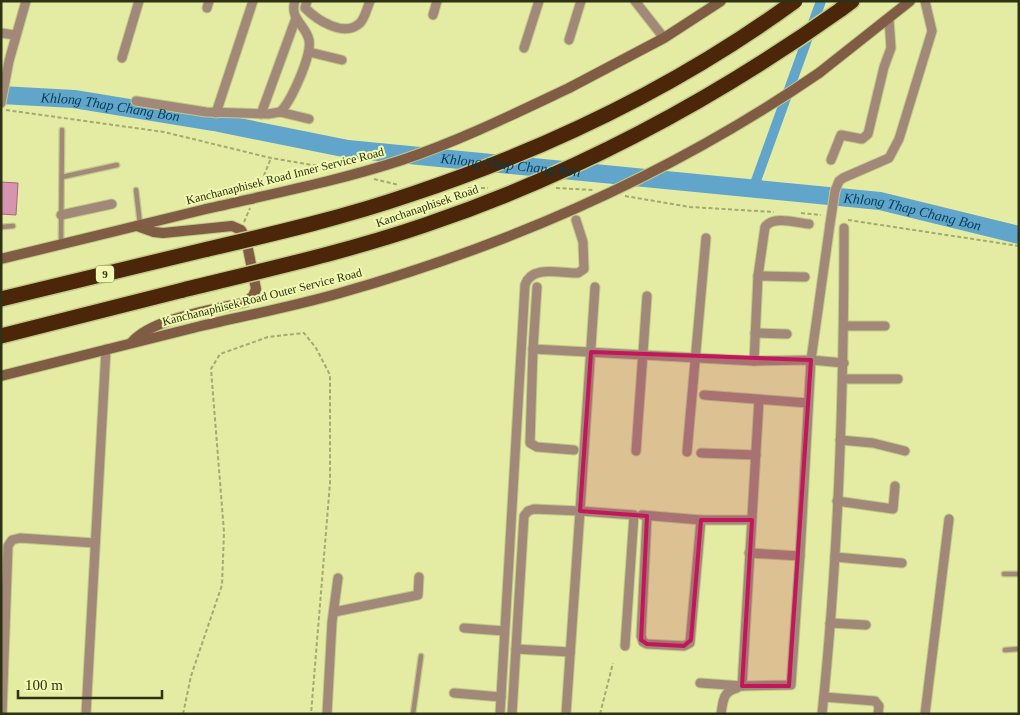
<svg xmlns="http://www.w3.org/2000/svg" width="1020" height="715" viewBox="0 0 1020 715" font-family="Georgia,serif">
	<style>
		.lines { fill: none; stroke-linecap: round; stroke-linejoin: round }
		.canal { stroke: #61a5ca; stroke-width: 10 }
		.river { stroke: #61a5ca; stroke-width: 18 }
		.building { fill: #d794af; stroke: #a86380 }
		.service-casing { stroke: #c2ca88; stroke-width: 7 }
		.minor-casing { stroke: #c2ca88; stroke-width: 11 }
		.secondary-casing { stroke: #c2ca88; stroke-width: 12 }
		.motorway-casing { stroke: #c2ca88; stroke-width: 18 }
		.path { stroke: #a3aa6f; stroke-width: 2; stroke-dasharray: 4 2.5; stroke-linecap: butt }
		.service { stroke: #a28878; stroke-width: 4.5 }
		.minor { stroke: #a28878; stroke-width: 9 }
		.secondary { stroke: #815c45; stroke-width: 10 }
		.motorway { stroke: #4c2608; stroke-width: 15 }
		.minor-bridge-casing { stroke: #c2ca88; stroke-width: 11; stroke-linecap: butt }
		.secondary-bridge-casing { stroke: #c2ca88; stroke-width: 12; stroke-linecap: butt }
		.motorway-bridge-casing { stroke: #c2ca88; stroke-width: 18; stroke-linecap: butt }
		.minor-bridge { stroke: #a28878; stroke-width: 9 }
		.secondary-bridge { stroke: #815c45; stroke-width: 10 }
		.motorway-bridge { stroke: #4c2608; stroke-width: 15 }
		.marked { fill: #c2185b; fill-opacity: 0.2; stroke: #c2185b; stroke-width: 4; stroke-linejoin: round }
		.labels { text-anchor: middle; stroke-width: 4; stroke-linejoin: round; paint-order: stroke }
		.shield { fill: #f0f9af; stroke: #686d42; stroke-width: 1 }
		.shield-label { font-size: 11px; font-weight: bold; fill: #2e3113 }
		.street-label { font-size: 12px; fill: #2e3113; stroke: #f0f9af }
		.water-label { font-size: 14px; font-style: italic; fill: #003d56; stroke: #f0f9af }
	</style>
	<rect width="100%" height="100%" fill="#e3eca2"/>
	<g class="lines">
		<polyline class="canal" points="753,189 821,1"/>
		<path class="river" id="s1" d="M1 95 74 99 214 122 348 149 880 201 1019 235"/>
	</g>
	<polygon class="building" points="1,182 18,183 16,215 1,214"/>
	<g class="lines">
		<defs>
			<g id="service">
				<polyline points="62,177 117,165"/>
				<polyline points="136,190 140,224"/>
				<polyline points="1,227 13,226"/>
				<polyline points="61,244 62,130"/>
				<polyline points="1004,574 1019,574"/>
				<polyline points="1005,650 1019,649"/>
				<polyline points="413,714 421,656"/>
			</g>
			<g id="minor">
				<path d="M307 1 305 8C317 20 344 38 360 23 365 18 367 8 370 1"/>
				<polyline points="635,1 664,38"/>
				<polyline points="207,8 209,1"/>
				<polyline points="433,15 437,1"/>
				<polyline points="1,33 15,35"/>
				<polyline points="569,40 581,1"/>
				<polyline points="524,48 539,1"/>
				<polyline points="309,52 342,60"/>
				<polyline points="122,58 139,1"/>
				<path d="M136 101 206 112 268 114 280 112C291 102 312 55 309 40 306 25 289 19 295 1"/>
				<polyline points="1,103 9,61 26,1"/>
				<polyline points="280,112 309,119"/>
				<polyline points="216,113 253,1"/>
				<polyline points="261,114 296,18"/>
				<polyline points="831,160 841,135 862,139 868,134 884,67 891,48 889,19"/>
				<polyline points="835,191 839,181 843,178 889,158 899,139 932,31 925,1"/>
				<polyline points="61,215 112,204"/>
				<polyline points="758,276 805,277"/>
				<polyline points="537,287 533,349 754,361 811,360 844,363"/>
				<polyline points="595,287 580,511 634,515 625,646"/>
				<polyline points="844,326 885,326"/>
				<polyline points="755,333 787,334"/>
				<polyline points="533,349 530,443 537,447 574,450"/>
				<path d="M754 361 758 276 765 227C773 215 797 223 809 224"/>
				<polyline points="844,379 898,379"/>
				<polyline points="704,395 808,403"/>
				<polyline points="840,440 873,443 905,451"/>
				<polyline points="636,451 647,296"/>
				<polyline points="687,452 706,238"/>
				<polyline points="701,453 756,455"/>
				<polyline points="837,501 893,509 895,486"/>
				<polyline points="642,515 701,520 751,520"/>
				<polyline points="647,516 641,636 643,642 647,644 684,646 690,643 701,520"/>
				<polyline points="749,553 800,556 811,360 830,224"/>
				<polyline points="835,557 902,563"/>
				<polyline points="334,612 418,595 419,577"/>
				<polyline points="830,623 866,625"/>
				<polyline points="464,628 504,631"/>
				<polyline points="516,649 570,652"/>
				<polyline points="700,683 742,686 791,685 800,556"/>
				<polyline points="742,686 759,400"/>
				<polyline points="454,693 501,697"/>
				<polyline points="824,697 875,701 879,706 878,714"/>
				<polyline points="2,714 8,546 12,540 20,538 95,543"/>
				<polyline points="86,714 106,349"/>
				<polyline points="327,714 332,622 338,578"/>
				<path d="M500 714 525 285C532 264 561 274 578 273L584 269 583 242 576 220"/>
				<polyline points="512,714 524,516 528,511 534,509 580,511 566,714"/>
				<path d="M721 714C723 701 723 691 737 688"/>
				<path d="M822 714C839 553 844 390 844 228"/>
				<polyline points="925,714 949,519"/>
			</g>
			<g id="secondary">
				<polyline points="819,73 910,1"/>
				<polyline points="569,88 664,38 721,1"/>
				<polyline points="1,259 206,209"/>
				<path d="M132 342C153 318 214 310 246 302L253 296 256 289 246 239 241 230 232 226 163 233 154 232 137 226"/>
				<polyline points="1,376 193,328"/>
			</g>
			<g id="motorway">
				<polyline points="840,10 852,1"/>
				<polyline points="1,299 208,249"/>
				<polyline points="1,336 183,290"/>
			</g>
		</defs>
		<use href="#service" class="service-casing"/>
		<use href="#minor" class="minor-casing"/>
		<use href="#secondary" class="secondary-casing"/>
		<use href="#motorway" class="motorway-casing"/>
		<g class="path">
			<polyline points="6,110 164,132 271,158 336,169"/>
			<polyline points="374,179 399,185"/>
			<polyline points="259,188 271,158"/>
			<polyline points="468,188 488,188"/>
			<polyline points="556,188 593,190"/>
			<polyline points="625,196 690,207 774,212"/>
			<polyline points="801,213 821,215"/>
			<polyline points="848,220 1019,246"/>
			<polyline points="244,222 250,208"/>
			<polyline points="183,714 191,676 222,585 224,532 211,369 220,354 268,337 304,333 316,348 330,375 330,483 311,714"/>
			<polyline points="600,714 613,663"/>
		</g>
		<use href="#service" class="service"/>
		<use href="#minor" class="minor"/>
		<use href="#secondary" class="secondary"/>
		<use href="#motorway" class="motorway"/>
		<defs>
			<polyline id="minor-bridge" points="830,224 835,191"/>
			<g id="secondary-bridge">
				<path d="M206 209C271 194 338 181 402 160 459 141 514 114 569 88"/>
				<path d="M193 328C242 316 292 307 340 293 510 245 673 173 819 73"/>
			</g>
			<g id="motorway-bridge">
				<path d="M208 249C277 233 345 217 412 194 547 149 680 85 795 1"/>
				<path d="M183 290C264 270 346 252 425 225 573 175 712 101 840 10"/>
			</g>
		</defs>
		<use href="#minor-bridge" class="minor-bridge-casing"/>
		<use href="#secondary-bridge" class="secondary-bridge-casing"/>
		<use href="#motorway-bridge" class="motorway-bridge-casing"/>
		<use href="#minor-bridge" class="minor-bridge"/>
		<use href="#secondary-bridge" class="secondary-bridge"/>
		<use href="#motorway-bridge" class="motorway-bridge"/>
	</g>
	<path class="marked" d="M591 352 811 360 789 686H742L752 520H701L691 640 684 646 647 644 641 640 647 516 580 511Z"/>
	<g class="labels">
		<rect class="shield" x="96" y="265.5" width="18" height="17" rx="4"/>
		<g class="shield-label">
			<text x="105" y="278">9</text>
		</g>
		<g class="street-label">
			<text transform="translate(285 176) rotate(-14)" y="4">Kanchanaphisek Road Inner Service Road</text>
			<text transform="translate(427 206) rotate(-19)" y="4">Kanchanaphisek Road</text>
			<text transform="translate(262 297) rotate(-14)" y="4">Kanchanaphisek Road Outer Service Road</text>
		</g>
		<g class="water-label">
			<text dy="5" stroke="none"><textPath href="#s1" startOffset="110">Khlong Thap Chang Bon</textPath></text>
			<text dy="5" stroke="none"><textPath href="#s1" startOffset="515">Khlong Thap Chang Bon</textPath></text>
			<text dy="5" stroke="none"><textPath href="#s1" startOffset="920">Khlong Thap Chang Bon</textPath></text>
		</g>
	</g>
	<rect width="1020" height="715" fill="none" stroke="#2e3113" stroke-width="5"/>
	<path d="M18 690v8h144v-8" fill="none" stroke="#2e3113" stroke-width="2.5"/>
	<text x="25" y="690" font-size="15" fill="#2e3113" stroke="#f0f9af" stroke-width="4" paint-order="stroke">100 m</text>
</svg>
